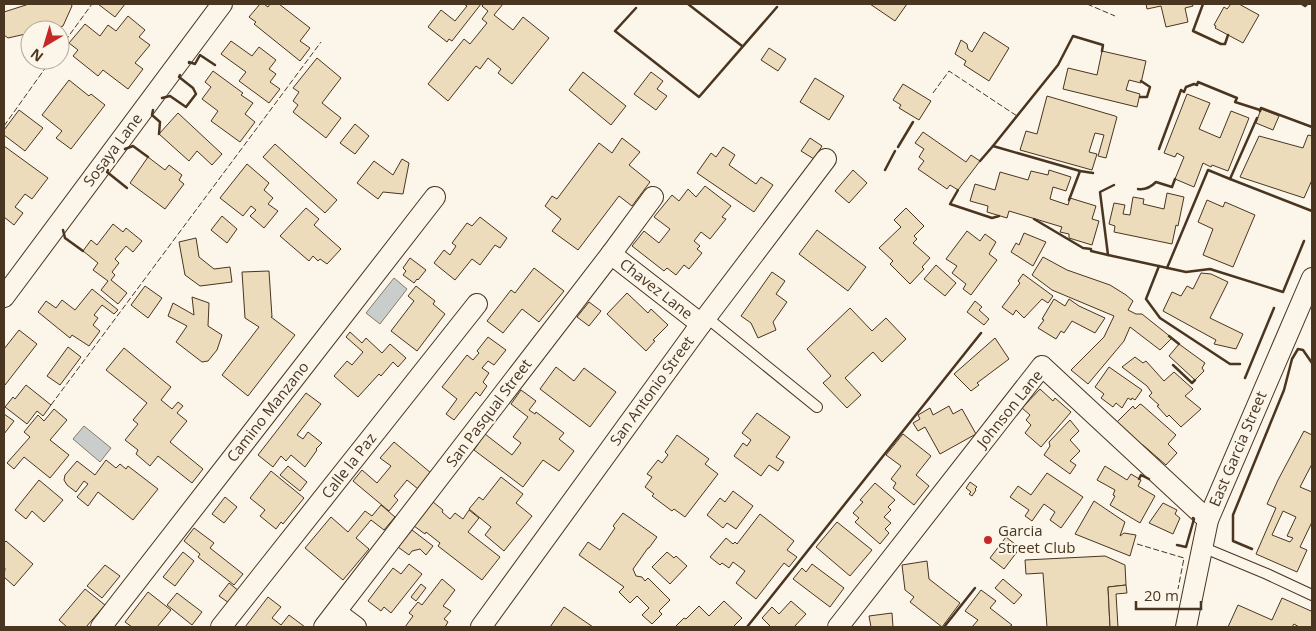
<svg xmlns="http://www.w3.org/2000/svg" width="1316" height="631" viewBox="0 0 1316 631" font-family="'Open Sans',sans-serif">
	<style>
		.water { fill: #c9cecd; stroke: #887966 }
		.building { fill: #ecdcbc; stroke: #4a3520; fill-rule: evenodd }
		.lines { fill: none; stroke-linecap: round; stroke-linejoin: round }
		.service-casing { stroke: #4a3520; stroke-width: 12 }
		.minor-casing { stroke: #4a3520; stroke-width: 22 }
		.service { stroke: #fbf6e9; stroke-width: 10 }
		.minor { stroke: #fbf6e9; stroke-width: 20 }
		.fence { stroke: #4a3520; stroke-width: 1; stroke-dasharray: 6 2.5; stroke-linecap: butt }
		.wall { stroke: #4a3520; stroke-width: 2.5 }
		.poi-dot { fill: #c62828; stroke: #fbf6e9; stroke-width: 2 }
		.labels { text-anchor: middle; stroke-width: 4; stroke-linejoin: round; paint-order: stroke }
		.street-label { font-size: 15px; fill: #4a3520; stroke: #fbf6e9 }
		.poi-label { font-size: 15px; fill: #4a3520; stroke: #fbf6e9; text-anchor: start }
	</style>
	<rect width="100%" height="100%" fill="#fbf6e9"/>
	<g class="water">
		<polygon points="394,278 407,289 380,324 366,313"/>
		<polygon points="84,426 111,448 100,462 73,439"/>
	</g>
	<g class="building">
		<polygon points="29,4 71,4 72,6 63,26 54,30 30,30 30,33 8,38 4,35 4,12"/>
		<polygon points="98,4 125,4 115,17"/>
		<polygon points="260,4 264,4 268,7 270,4 279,4 310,28 300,41 310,48 300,61 254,24 256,22 249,17"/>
		<polygon points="464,4 481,4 452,41 449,39 447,42 428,27 441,10 455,21 467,6"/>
		<polygon points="484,4 503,4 494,15 513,30 523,17 549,38 512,84 498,73 501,69 488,58 480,69 476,66 448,101 428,84 464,39 470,44 487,23 482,19 488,11 482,6"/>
		<polygon points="870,4 907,4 895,21"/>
		<polygon points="1146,4 1192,4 1193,6 1185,8 1188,22 1166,27 1161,6 1147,9"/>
		<polygon points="1231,4 1239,4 1259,15 1243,43 1215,28 1216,26 1214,25 1224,7 1227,9"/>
		<polygon points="128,16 145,30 139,37 150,45 135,63 143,69 128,89 103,70 98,76 73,56 78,50 69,43 85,24 100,36 108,25 116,31"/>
		<polygon points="984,32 1009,48 989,81 964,65 966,61 955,54 961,40 967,44 968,49 972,52"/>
		<polygon points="231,41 252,56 259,47 276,60 269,69 276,74 270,82 280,89 269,103 239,81 246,72 221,54"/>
		<polygon points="769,48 786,59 778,71 761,60"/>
		<polygon points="1102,51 1146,61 1141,83 1129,80 1126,90 1140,94 1137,107 1063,89 1068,68 1097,75"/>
		<polygon points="317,58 341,78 322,103 341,118 326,138 293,112 298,105 293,101 299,92 293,88"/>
		<polygon points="213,71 243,93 241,95 253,103 245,114 255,122 240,142 211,121 218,111 202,99 211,87 205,82"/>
		<polygon points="583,72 626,106 611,125 569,90"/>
		<polygon points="651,72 663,81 657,89 667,96 656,110 634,94"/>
		<polygon points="815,78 844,96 829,120 800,102"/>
		<polygon points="69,80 89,96 91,94 105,105 71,149 56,138 62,131 42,115"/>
		<polygon points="903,84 931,101 919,120 899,108 901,105 893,100"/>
		<polygon points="1187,94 1210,103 1199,129 1220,138 1231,111 1249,118 1228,171 1212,165 1211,167 1203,163 1194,187 1175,179 1184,157 1177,153 1175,157 1164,153"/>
		<polygon points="1047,96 1115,116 1117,117 1106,158 1098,156 1104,135 1095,133 1089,152 1097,154 1092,170 1020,150 1026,131 1037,134"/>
		<polygon points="1261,109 1279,116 1273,130 1256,123"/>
		<polygon points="19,110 43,128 25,151 4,135 4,130"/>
		<polygon points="178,113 222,154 212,165 197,151 189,161 159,134"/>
		<polygon points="355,124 369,136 355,154 340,143"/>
		<polygon points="923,132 966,162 971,155 980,161 958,190 950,185 947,189 918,169 924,161 919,157 924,149 915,143"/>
		<polygon points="1308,135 1312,136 1312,180 1304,198 1240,177 1259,136 1303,148"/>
		<polygon points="622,138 640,152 629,165 650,182 632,206 619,196 578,250 552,231 561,219 545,206 552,196 557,199 599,143 612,153"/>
		<polygon points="810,138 822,146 814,159 801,151"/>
		<polygon points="275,144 337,200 325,213 263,157"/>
		<polygon points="4,146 48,178 32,199 25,194 15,207 23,213 14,225 4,217"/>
		<polygon points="723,147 735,155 729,165 756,184 761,177 773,185 754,212 697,173 711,153 716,157"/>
		<polygon points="148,157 165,170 169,165 182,175 179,180 184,184 165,209 130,183"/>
		<polygon points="402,159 409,163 403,194 383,192 378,199 357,183 374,161 393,175"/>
		<polygon points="247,164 269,183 264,190 273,198 268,204 278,211 264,228 250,216 256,210 251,206 243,216 220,198"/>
		<polygon points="853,170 867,183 849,203 835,191"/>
		<polygon points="1049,170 1071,177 1066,191 1053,187 1050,199 1068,205 1070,198 1096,206 1092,219 1099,221 1092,245 1069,238 1069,234 1060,232 1062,227 1009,211 1007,218 987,212 988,206 970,201 975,184 995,190 1000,172 1028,180 1031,171 1048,175"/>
		<polygon points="705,186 731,206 722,217 726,219 710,239 701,232 694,241 700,246 697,249 702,253 689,269 684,265 676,275 667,268 664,271 632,246 644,231 659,243 670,229 654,217 672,195 679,201 688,189 696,197"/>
		<polygon points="1167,193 1184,197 1178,226 1176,225 1172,244 1114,232 1115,226 1109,224 1114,203 1125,205 1123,214 1130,215 1133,197 1144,199 1143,204 1164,209"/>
		<polygon points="1207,200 1223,207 1225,202 1255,215 1233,267 1203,255 1213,229 1198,222"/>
		<polygon points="306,208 319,219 314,225 341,249 327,264 320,259 318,261 313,256 309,261 280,236"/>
		<polygon points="906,208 924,226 914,236 917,239 913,243 930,258 922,267 924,269 910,284 890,264 893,261 879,248 901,227 894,220"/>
		<polygon points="222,216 237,229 227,243 211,230"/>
		<polygon points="480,217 507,238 500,248 495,245 480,265 472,259 455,280 434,263 444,250 450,255 456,246 452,243 467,223 472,226"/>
		<polygon points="113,224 123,232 126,228 142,241 133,252 126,246 115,259 119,263 112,272 115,275 111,280 127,293 118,304 101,290 108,281 93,270 98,263 83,251 91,240 97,245"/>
		<polygon points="817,230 866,267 848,291 799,254"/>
		<polygon points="967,231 980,241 985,234 996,242 989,254 997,260 971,295 963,289 966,284 952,273 957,266 946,259"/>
		<polygon points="1024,233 1046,242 1033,266 1011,252 1016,243 1019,245"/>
		<polygon points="196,238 199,257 214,269 230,267 232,282 200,286 185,275 179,242"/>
		<polygon points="1043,257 1067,270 1110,285 1126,295 1133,301 1128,310 1136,314 1142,314 1172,338 1160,350 1130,327 1124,341 1088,384 1071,370 1104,337 1114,316 1052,290 1032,275"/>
		<polygon points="410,258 426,270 418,280 417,279 414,283 403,275 406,271 403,268"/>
		<polygon points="936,265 956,283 945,296 924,279"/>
		<polygon points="534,268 564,291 539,322 522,309 503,333 487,321 511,290 515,293"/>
		<polygon points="269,271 272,317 271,317 295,335 248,396 222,375 259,327 245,318 242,272"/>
		<polygon points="772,272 785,281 776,294 787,302 773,322 776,330 758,338 751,323 741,316"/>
		<polygon points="1201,273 1211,274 1228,282 1210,318 1243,334 1236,349 1214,344 1216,340 1163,311 1172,292 1181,296 1187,286 1193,289"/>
		<polygon points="1023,274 1053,296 1048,303 1042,299 1024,318 1016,310 1013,315 1002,307 1020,283 1018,281"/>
		<polygon points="145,286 162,298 148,318 131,305"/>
		<polygon points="416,286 435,301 433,304 445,314 417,351 391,331 414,301 408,296"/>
		<polygon points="92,289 118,310 114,314 102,305 94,315 98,318 93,325 100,331 89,346 72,335 70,338 38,312 46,301 56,308 62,300 75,310"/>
		<polygon points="627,293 648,313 651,309 668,325 653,340 655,341 646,351 607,314"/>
		<polygon points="192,297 209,303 208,326 222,335 217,350 208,361 202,362 176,342 187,326 168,316 173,303 194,315"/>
		<polygon points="1054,299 1065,306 1069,299 1079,306 1105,318 1095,333 1072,321 1064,333 1061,331 1056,339 1038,328 1044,320 1042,319"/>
		<polygon points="975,301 982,307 979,310 989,319 984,325 967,312"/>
		<polygon points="589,302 601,311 589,326 577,317"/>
		<polygon points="850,308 872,331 886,318 906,339 882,362 873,352 845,378 861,395 847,408 823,383 831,376 807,349"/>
		<polygon points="19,330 37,344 5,385 4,384 4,349"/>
		<polygon points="350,332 362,343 366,338 382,353 390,344 406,358 398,367 393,362 381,376 379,374 358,397 334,376 347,361 352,365 363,352 346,337"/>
		<polygon points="488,337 506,350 494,365 488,361 482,368 489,373 483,382 487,386 480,396 476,392 454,420 446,414 457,399 442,387 467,355 473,360 479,353 477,351"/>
		<polygon points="995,338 1009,359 977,383 979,385 971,391 954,374"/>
		<polygon points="1179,344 1205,363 1202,368 1204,371 1195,380 1169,356"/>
		<polygon points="68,347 81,357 60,385 47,376"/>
		<polygon points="124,348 171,387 161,400 172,409 178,402 183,406 177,413 187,421 170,442 203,469 192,483 158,456 150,466 136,454 138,450 125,440 138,424 133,420 147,403 106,370"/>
		<polygon points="1135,357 1143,363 1146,361 1164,381 1174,372 1193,389 1185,396 1201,409 1181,427 1169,415 1167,417 1157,406 1159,405 1149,396 1152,393 1147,386 1122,367"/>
		<polygon points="556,367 574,381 584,368 616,392 590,427 540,389"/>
		<polygon points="1109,367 1142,390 1135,400 1132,398 1131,400 1128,398 1122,408 1116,403 1113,407 1101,398 1104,394 1095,387"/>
		<polygon points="26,385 51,405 43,416 37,411 27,424 5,407 13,397 15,399"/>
		<polygon points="1040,389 1053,401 1055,398 1071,412 1041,447 1025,433 1031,425 1026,420 1030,415 1022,408"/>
		<polygon points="521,390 536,401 529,410 535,414 536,412 564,433 559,439 574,451 559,471 543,460 523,487 474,450 485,434 512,455 521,443 513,437 528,417 511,404"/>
		<polygon points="306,393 321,404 297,435 303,439 308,432 322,443 316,449 317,450 305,467 291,455 286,461 281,456 273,467 258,455"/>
		<polygon points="1140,404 1142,405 1176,435 1168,444 1177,453 1166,465 1143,445 1140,446 1116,423 1133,406 1135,409"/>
		<polygon points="949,406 953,414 962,409 976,434 940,454 925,427 918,431 913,423 920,419 918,415 930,408 933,415"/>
		<polygon points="54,409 67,420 50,440 69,455 50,478 24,457 14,469 7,463 30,437 24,432 38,415 44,421"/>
		<polygon points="757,413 790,437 776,457 784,462 778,471 769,465 761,476 734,456 743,443 747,446 751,440 742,433"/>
		<polygon points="4,414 14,421 4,434"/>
		<polygon points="1070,420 1079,431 1070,440 1080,451 1070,461 1076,465 1070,474 1044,455 1050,446 1049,442"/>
		<path d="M1304 431 1312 435V464L1300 487 1312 492V522L1300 547 1307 550 1297 572 1256 554 1276 508 1267 504 1278 480ZM1283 511 1296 517 1287 536 1293 538 1290 542 1272 535Z"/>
		<polygon points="903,434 931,456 916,475 929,486 914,505 893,488 896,483 891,479 901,466 886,455"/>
		<polygon points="677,435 709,459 705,464 718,474 685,517 674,509 672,511 652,496 654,494 645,487 652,477 647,474 658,460 662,463 668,455 665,452"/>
		<polygon points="394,442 431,473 418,489 407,480 394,496 398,500 389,511 353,481 362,470 377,483 391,466 380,458"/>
		<polygon points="106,460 116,468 120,464 126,469 128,466 158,489 133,520 98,492 88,506 77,497 88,484 84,481 76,492 67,485 64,480 65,475 77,461 95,475"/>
		<polygon points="288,466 307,482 300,491 280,475"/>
		<polygon points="1105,466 1127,480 1131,474 1141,480 1138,486 1155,496 1140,523 1110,505 1115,496 1113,495 1115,490 1097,480"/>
		<polygon points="271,471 304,498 283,524 281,522 276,529 260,516 265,510 250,498"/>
		<polygon points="1047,473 1083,497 1061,528 1050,520 1055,512 1044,504 1032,521 1025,516 1029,510 1010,497 1018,486 1031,495"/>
		<polygon points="501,477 523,494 516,503 532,516 504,551 485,535 491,527 469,509 479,497 483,500"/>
		<polygon points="39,480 63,500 44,522 32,511 26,519 15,510"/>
		<polygon points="970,482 977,487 975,489 976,490 972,496 969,494 971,492 966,488"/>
		<polygon points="875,483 895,500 888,507 891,510 884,517 891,523 885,529 889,533 880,544 855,522 859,518 853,513 863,502 860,500"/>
		<polygon points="733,491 753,506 736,529 727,523 723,528 707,515 720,498 725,502"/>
		<polygon points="225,497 237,507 224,523 212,514"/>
		<polygon points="1094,501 1125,522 1120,536 1124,533 1136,535 1130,556 1075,534"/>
		<polygon points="433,502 443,510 442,512 450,519 455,513 463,519 469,510 479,518 468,532 500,557 482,580 438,546 440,543 426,532 425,534 414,526"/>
		<polygon points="1163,503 1177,510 1175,514 1180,518 1173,534 1149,523"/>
		<polygon points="381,505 395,517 384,530 371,520 356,538 369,549 343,580 305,548 331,517 348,532 365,511 372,516"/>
		<polygon points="623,513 657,537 649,548 648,548 633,569 636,576 642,577 645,581 648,578 670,600 659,611 662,614 652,624 642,615 649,608 637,596 630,603 619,592 624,587 579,555 588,542 600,550 615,528 613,526"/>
		<polygon points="760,514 794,541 787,550 797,557 789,567 784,563 756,599 736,583 745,571 733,562 729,568 722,563 720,565 710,557 726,538 733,544 735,542 737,544"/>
		<polygon points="837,522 872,550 850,576 816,547"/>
		<polygon points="194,528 214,543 210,548 243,574 234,585 198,557 200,554 184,541"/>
		<polygon points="412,530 433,546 426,555 420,549 412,551 409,555 398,547"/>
		<polygon points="1006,537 1020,548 1004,569 990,558"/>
		<polygon points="6,541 33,564 14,586 4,577 5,568 4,567 4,543"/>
		<polygon points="183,552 194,561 175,586 163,577"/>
		<polygon points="667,552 674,558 676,556 687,566 670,584 652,567"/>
		<polygon points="1105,556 1125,565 1126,585 1108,587 1110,627 1047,627 1043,573 1026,574 1025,560"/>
		<polygon points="927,561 929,579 960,603 942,627 910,602 914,597 905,590 902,565"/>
		<polygon points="409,564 422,574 391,613 384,607 381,611 368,601 393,568 401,574"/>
		<polygon points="812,564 844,588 830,607 793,579 802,568 806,572"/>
		<polygon points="105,565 120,576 102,598 87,586"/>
		<polygon points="442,579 455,590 443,606 451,611 444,619 448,622 445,627 405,627 413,616 409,613 418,602 422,605"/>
		<polygon points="1003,579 1022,595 1014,604 995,588"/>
		<polygon points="229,583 239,591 229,603 219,596"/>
		<polygon points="421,584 426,588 416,601 411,597"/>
		<polygon points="1126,585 1127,593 1116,594 1118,627 1110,627 1108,587"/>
		<polygon points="85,589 105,605 86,627 67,627 59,620"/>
		<polygon points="981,590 996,601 990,608 1012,625 1009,627 972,627 978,620 965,611"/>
		<polygon points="148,592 171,610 157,627 132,627 125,622"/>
		<polygon points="177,593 202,612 192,625 167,605"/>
		<polygon points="268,597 281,607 272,618 281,625 289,615 305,627 245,627"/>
		<polygon points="1282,598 1311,611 1312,608 1312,627 1299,627 1294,624 1292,627 1228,627 1238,605 1272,620"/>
		<polygon points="724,601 742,618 733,627 675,627 684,618 686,619 699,606 709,616"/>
		<polygon points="791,601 806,614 794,627 771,627 762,618 772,607 779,614"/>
		<polygon points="564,607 593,627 550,627"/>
		<polygon points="892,613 893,627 871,627 869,616"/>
	</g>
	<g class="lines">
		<defs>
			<g id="service">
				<polyline points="706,317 817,407"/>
				<polyline points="1202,547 1267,574 1312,595"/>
			</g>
			<g id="minor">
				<polyline points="611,254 701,324"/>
				<polyline points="4,297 222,4"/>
				<polyline points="336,612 356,627"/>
				<polyline points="101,627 435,197"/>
				<polyline points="221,627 477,304"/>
				<polyline points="324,627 611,254 653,197"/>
				<polyline points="481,627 701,324 826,159"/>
				<polyline points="838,627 1042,366 1208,520"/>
				<polyline points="1186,627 1208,520 1312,278"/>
			</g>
		</defs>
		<use href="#service" class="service-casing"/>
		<use href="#minor" class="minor-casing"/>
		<use href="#service" class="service"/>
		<use href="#minor" class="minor"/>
		<g class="fence">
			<polyline points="1087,4 1115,16"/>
			<polyline points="60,48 92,4"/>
			<polyline points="933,93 949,71 1017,116"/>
			<polyline points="4,126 51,60"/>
			<polyline points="51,405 321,42"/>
			<polyline points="1137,544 1184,558 1178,589"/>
		</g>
		<g class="wall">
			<polyline points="688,4 742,46"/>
			<polyline points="1203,4 1193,31 1221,44 1225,44 1228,35"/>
			<polyline points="1302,4 1305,6 1307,4"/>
			<polyline points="636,8 615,31 699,97 777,7"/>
			<polyline points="189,63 189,62 195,64 200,55 215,65"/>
			<polyline points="1140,97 1147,97 1150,87 1141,81"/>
			<polyline points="162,98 170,96 186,107 196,94 193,88 179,77 180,75"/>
			<polyline points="153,110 152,115 160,122 159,134"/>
			<polyline points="1260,111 1261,108 1312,127"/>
			<polyline points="1257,118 1230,179 1312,211"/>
			<polyline points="898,147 913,122"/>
			<polyline points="125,149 133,146 148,157"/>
			<polyline points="1159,149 1181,90 1184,92 1186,87 1194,84 1197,85 1198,82 1237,98 1235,102 1260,110"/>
			<polyline points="980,161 993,146"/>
			<polyline points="108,170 107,172 127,188"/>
			<polyline points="885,170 895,151"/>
			<polyline points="1093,173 1080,171 993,146 1058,65 1073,36 1103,45 1102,51"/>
			<polyline points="1114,185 1100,192 1108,255 1186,272 1210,269 1283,292 1304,241"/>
			<path d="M1138 189C1145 190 1150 188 1156 182L1172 187 1175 179"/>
			<polyline points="958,190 950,204 992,218 999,216"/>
			<polyline points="1069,200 1080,171"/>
			<polyline points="1034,219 1083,248 1091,249 1091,251 1108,255"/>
			<polyline points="63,230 65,238 83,251"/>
			<polyline points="1159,266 1146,299 1160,318 1230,364 1240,364"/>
			<polyline points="1167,268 1208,170 1230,179"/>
			<polyline points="1169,336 1179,344"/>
			<polyline points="1173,365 1192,383 1195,380"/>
			<polyline points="1245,378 1274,308"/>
			<polyline points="1139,479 1141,475 1149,479"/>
			<polyline points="1177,545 1186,547 1194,519 1193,518"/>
			<polyline points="1252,549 1233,541 1233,515 1284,390 1292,359 1298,349 1303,350 1312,363"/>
			<polyline points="747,627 981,333"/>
			<polyline points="944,627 975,588"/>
		</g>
	</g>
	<circle class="poi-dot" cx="988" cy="540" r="5"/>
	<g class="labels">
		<g class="street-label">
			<text transform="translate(113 150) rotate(-53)" y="5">Sosaya Lane</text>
			<text transform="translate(656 289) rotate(38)" y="5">Chavez Lane</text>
			<text transform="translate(652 391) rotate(-54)" y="5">San Antonio Street</text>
			<text transform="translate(1010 409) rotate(-51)" y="5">Johnson Lane</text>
			<text transform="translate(268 412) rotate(-52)" y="5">Camino Manzano</text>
			<text transform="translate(489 413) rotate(-53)" y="5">San Pasqual Street</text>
			<text transform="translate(1238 449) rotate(-67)" y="5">East Garcia Street</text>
			<text transform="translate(349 466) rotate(-52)" y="5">Calle la Paz</text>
		</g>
		<g class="poi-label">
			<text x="998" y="536">Garcia<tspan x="998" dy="17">Street Club</tspan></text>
		</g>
	</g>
	<rect width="1316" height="631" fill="none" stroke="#4a3520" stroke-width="10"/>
	<g transform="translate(45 45) rotate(218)"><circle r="24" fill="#fbf6e9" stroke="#b4a999"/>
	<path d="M0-4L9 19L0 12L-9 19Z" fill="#c62828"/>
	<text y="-8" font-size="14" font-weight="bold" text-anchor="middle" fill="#4a3520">N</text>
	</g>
	<path d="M1136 601v8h65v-8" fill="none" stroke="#4a3520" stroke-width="2.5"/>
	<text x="1144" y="601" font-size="15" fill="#4a3520" stroke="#fbf6e9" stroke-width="4" paint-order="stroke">20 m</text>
</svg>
